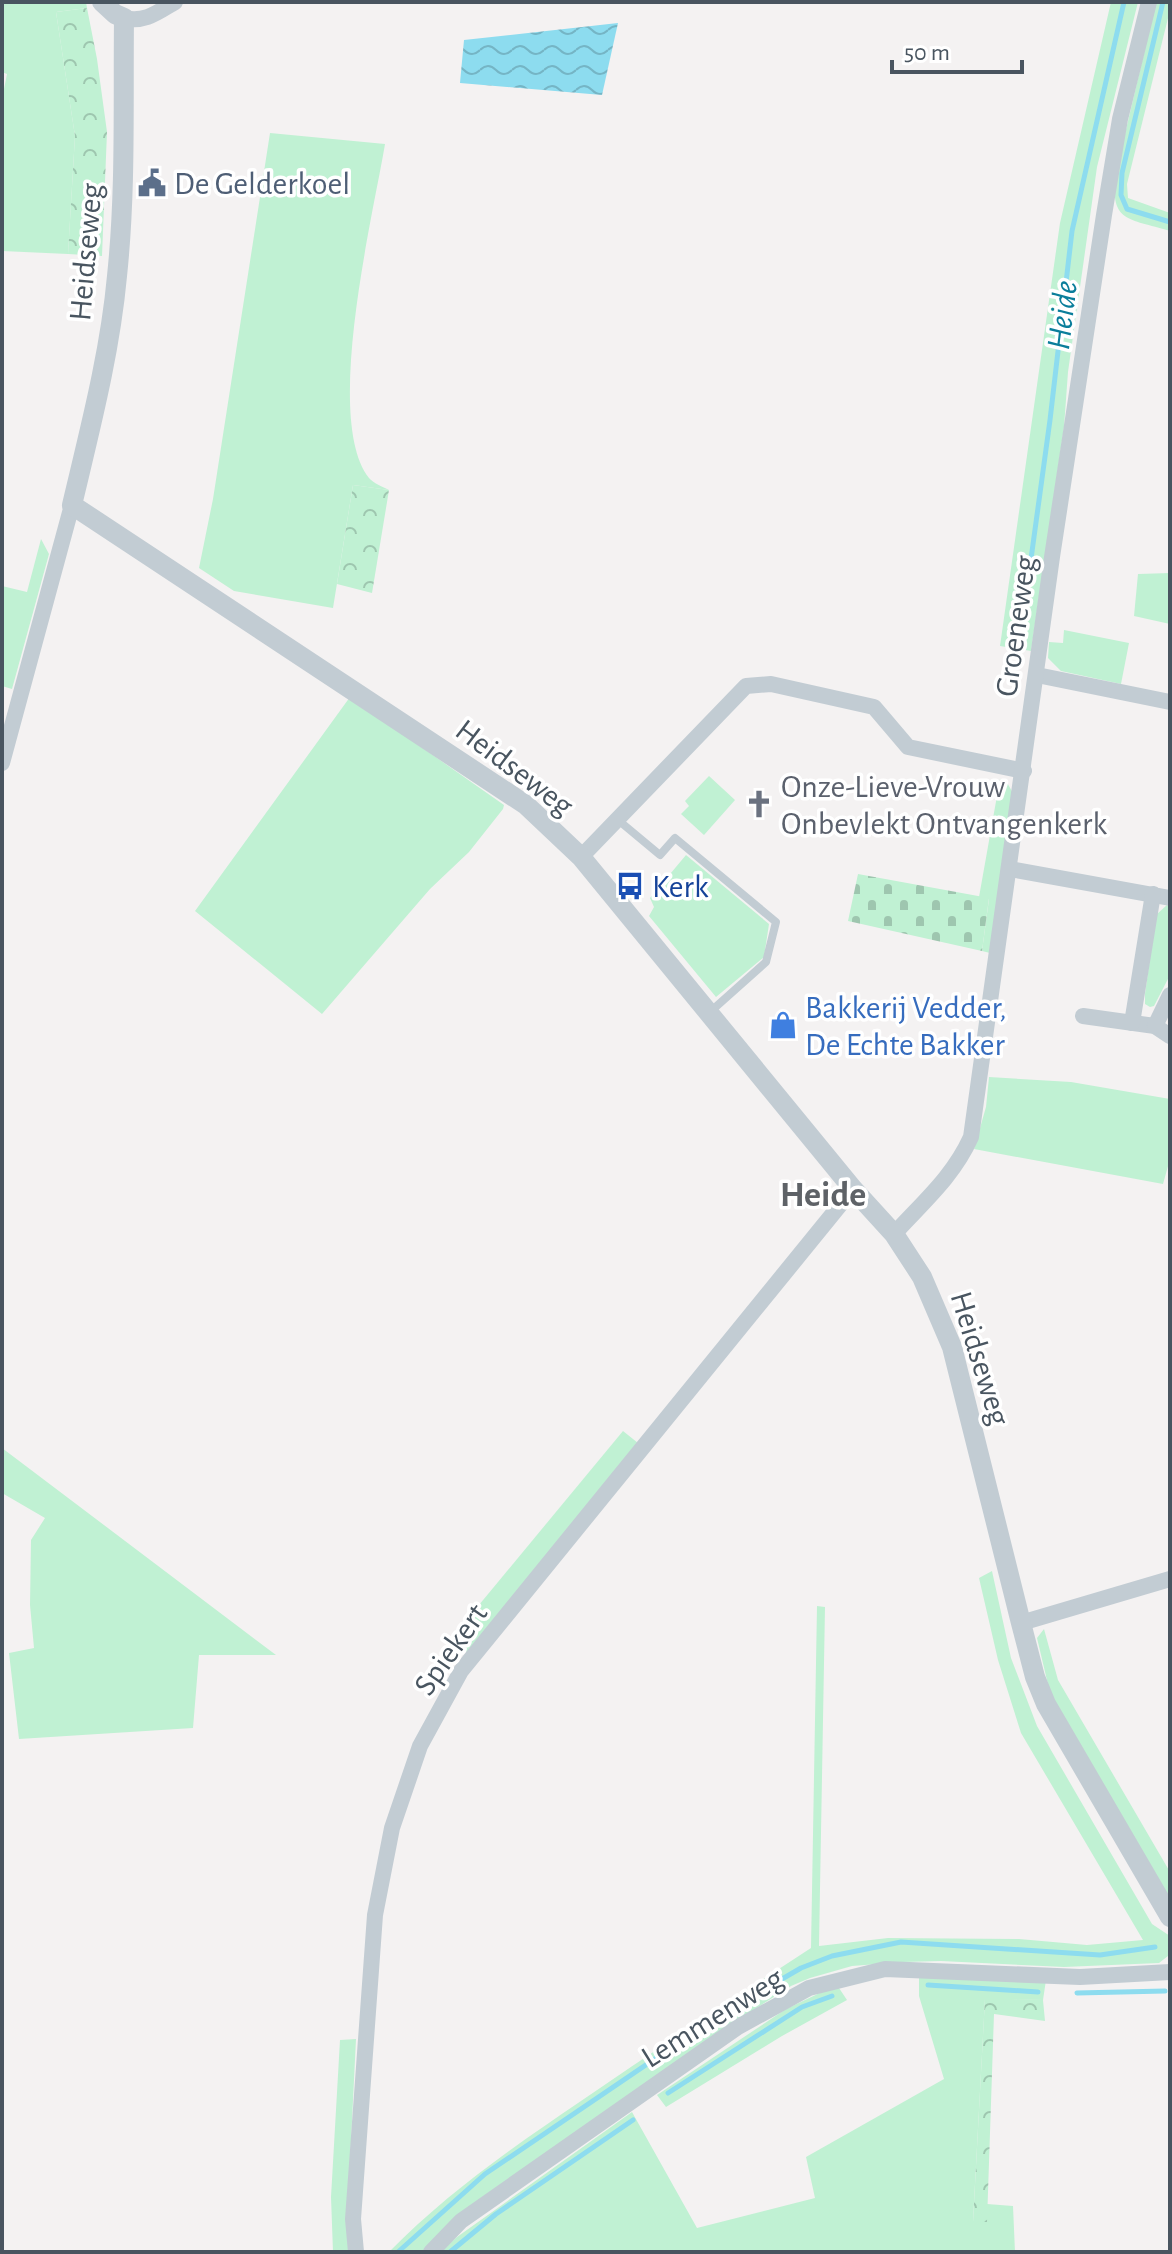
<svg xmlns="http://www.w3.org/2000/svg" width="1172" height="2254" viewBox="0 0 1172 2254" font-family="'Alegreya Sans',sans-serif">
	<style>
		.green { fill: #c0f1d3 }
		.forest { fill: url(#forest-crowns) }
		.cemetery { fill: url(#cemetery-stones) }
		.water { fill: url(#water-waves) }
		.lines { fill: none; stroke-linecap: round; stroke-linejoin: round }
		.stream { stroke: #8ddcef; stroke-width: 5 }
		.service { stroke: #c2ccd3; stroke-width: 8 }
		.minor { stroke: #c2ccd3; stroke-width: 16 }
		.tertiary { stroke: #c2ccd3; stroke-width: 20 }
		.labels { text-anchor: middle; stroke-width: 7; stroke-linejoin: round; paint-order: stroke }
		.service-label { font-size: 32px; fill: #4e5e75; stroke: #fff; text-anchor: start }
		.street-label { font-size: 32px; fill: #495560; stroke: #fff }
		.worship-label { font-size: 32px; fill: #5b616d; stroke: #fff; text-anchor: start }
		.transit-label { font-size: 32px; fill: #164399; stroke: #fff; text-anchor: start }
		.shop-label { font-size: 32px; fill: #366cbe; stroke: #fff; text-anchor: start }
		.water-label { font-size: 34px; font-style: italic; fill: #0a7e9b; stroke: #fff }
		.quarter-label { font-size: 36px; font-weight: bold; fill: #5e6267; stroke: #fff }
	</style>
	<defs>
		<pattern id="forest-crowns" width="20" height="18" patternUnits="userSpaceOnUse" patternTransform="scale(2)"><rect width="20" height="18" fill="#c0f1d3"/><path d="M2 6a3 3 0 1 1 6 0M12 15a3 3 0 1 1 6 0" fill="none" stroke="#9ec6af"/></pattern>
		<pattern id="cemetery-stones" width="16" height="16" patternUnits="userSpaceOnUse" patternTransform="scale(2)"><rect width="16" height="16" fill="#c0f1d3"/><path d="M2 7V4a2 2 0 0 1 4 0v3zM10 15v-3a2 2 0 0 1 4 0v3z" fill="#9ec6af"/></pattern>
		<pattern id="water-waves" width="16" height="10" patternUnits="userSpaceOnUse" patternTransform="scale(2)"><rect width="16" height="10" fill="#8ddcef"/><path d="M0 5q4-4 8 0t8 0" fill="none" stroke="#75b5c5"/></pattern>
	</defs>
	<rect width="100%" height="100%" fill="#f4f2f2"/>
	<g class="green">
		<polygon points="2,2 86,2 87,8 56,12 75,136 68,254 2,251 2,99 7,74 2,72"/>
		<polygon points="1111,2 1138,2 1097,167 1068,372 1064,427 1031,651 1000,646 1060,223"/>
		<path d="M1156 2H1170V10L1127 184 1128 198 1170 213V231C1128 218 1109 223 1116 172Z"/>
		<path d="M270 133 385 144C373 217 323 419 369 478 373 483 383 487 389 490L353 485 333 608 234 591 199 568 213 499Z"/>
		<polygon points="41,539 49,554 12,689 2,686 2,586 27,592"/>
		<polygon points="1170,573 1170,624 1134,616 1138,574"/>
		<polygon points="1064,630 1129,643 1121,684 1061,671 1048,658 1049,642 1063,643"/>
		<polygon points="350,697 504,805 503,809 469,852 430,889 322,1014 195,911"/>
		<polygon points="709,776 735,800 704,835 681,814 689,806 685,801"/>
		<polygon points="1000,779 1005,779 1014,795 990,953 982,951 989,899 979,897"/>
		<polygon points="686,855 769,924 764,957 716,997 649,916 654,907 650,898"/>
		<polygon points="1167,905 1170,906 1170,975 1154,1006 1150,1007 1145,1004 1145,994 1156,915"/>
		<polygon points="989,1077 1071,1082 1170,1099 1170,1159 1163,1184 974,1149 986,1107"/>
		<polygon points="623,1431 638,1443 468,1653 453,1640 474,1611"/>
		<polygon points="2,1448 276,1655 199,1655 193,1728 19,1739 9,1653 34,1648 30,1605 31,1540 45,1518 2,1493"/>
		<path d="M992 1571 1011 1658 1037 1726 1152 1924 1170 1936 1168 1956 1159 1963 1064 1967 941 1961 903 1962 852 1966 810 1978 791 1986 733 2023 424 2252H389C447 2193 513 2147 581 2101 657 2049 734 1998 811 1948L817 1606 825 1607 819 1946 888 1938 1019 1939 1087 1945 1143 1940 1021 1733 998 1660 979 1578Z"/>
		<polygon points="1044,1629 1058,1680 1170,1872 1170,1902 1050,1693 1037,1638"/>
		<polygon points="919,1976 1046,1980 1043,2000 985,1999 973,2221 987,2222 987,2204 1013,2206 1015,2252 440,2252 457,2237 632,2112 697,2228 815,2198 806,2157 944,2079 919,1996"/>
		<polygon points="839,1988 847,2000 782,2036 666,2107 657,2095 786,2009 824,1991"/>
		<polygon points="356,2039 348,2203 351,2252 333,2252 331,2197 340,2040"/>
	</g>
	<g class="forest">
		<polygon points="87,8 97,59 107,132 102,256 68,254 75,136 56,12"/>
		<polygon points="353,485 389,490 372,593 337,584"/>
		<polygon points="985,1998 1043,2000 1045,2021 994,2014 987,2222 973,2222"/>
	</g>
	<polygon class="cemetery" points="858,874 989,898 982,951 848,921"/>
	<polygon class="water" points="618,23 602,95 460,83 464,40"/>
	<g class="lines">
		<g class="stream">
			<polyline points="1163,2 1122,173 1121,195 1127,209 1170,222"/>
			<polyline points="1021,632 1050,420 1072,231 1124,2"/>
			<polyline points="928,1985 1038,1992"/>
			<polyline points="1077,1993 1165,1991"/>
			<polyline points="668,2093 802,2007 832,1996"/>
			<polyline points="398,2252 485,2174 715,2018 801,1968 832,1956 901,1942 1100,1955 1155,1947"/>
			<polyline points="450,2252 496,2214 633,2120"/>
		</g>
		<polyline class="service" points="618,820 660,855 675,838 776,922 766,962 710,1012"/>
		<g class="minor">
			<path d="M124 18C145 23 158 12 175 2"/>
			<polyline points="1037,675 1170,702"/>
			<polyline points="2,763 72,505"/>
			<polyline points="581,857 746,686 771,684 874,707 908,747 1024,771"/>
			<polyline points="1010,869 1170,898"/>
			<polyline points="1083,1016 1155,1026 1170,1036"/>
			<polyline points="1132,1023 1153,894"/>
			<polyline points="1155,1026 1170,995"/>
			<path d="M894 1234C923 1202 953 1177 971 1137L1052 557 1104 215 1120 119 1149 2"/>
			<polyline points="1021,1623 1170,1579"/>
			<polyline points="356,2252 353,2219 375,1915 392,1828 420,1746 461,1671 853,1189"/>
			<polyline points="431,2252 461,2221 738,2027 809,1988 885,1969 1080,1977 1170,1972"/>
		</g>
		<path class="tertiary" d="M102 2 115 14 124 18C123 104 126 191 117 276 110 353 90 429 72 505L526 805 581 857 853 1189 894 1234 922 1277 952 1347 1021 1623 1035 1677 1046 1704 1170 1917"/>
	</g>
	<defs>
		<symbol id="civic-bare" viewBox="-9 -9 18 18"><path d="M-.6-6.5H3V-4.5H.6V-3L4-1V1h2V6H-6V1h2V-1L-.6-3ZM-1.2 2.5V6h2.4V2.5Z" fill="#5c6f8a" stroke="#fff" stroke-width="2.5" paint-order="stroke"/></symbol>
		<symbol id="church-bare" viewBox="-9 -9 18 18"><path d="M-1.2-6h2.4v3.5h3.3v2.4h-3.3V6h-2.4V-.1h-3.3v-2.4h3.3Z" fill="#6b7280" stroke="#fff" stroke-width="2.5" paint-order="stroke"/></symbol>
		<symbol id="bus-bare" viewBox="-9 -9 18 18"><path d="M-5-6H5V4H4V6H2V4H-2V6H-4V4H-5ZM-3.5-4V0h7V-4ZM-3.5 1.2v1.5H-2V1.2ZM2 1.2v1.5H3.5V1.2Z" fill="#1a4fb4" stroke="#fff" stroke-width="2.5" paint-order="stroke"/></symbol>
		<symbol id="shop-bare" viewBox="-9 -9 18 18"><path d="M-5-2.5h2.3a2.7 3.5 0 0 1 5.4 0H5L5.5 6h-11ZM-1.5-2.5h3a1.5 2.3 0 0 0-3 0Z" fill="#3f7fe0" stroke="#fff" stroke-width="2.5" paint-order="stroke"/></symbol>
	</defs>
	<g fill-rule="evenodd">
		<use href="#civic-bare" x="132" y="163" width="40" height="40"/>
		<use href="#church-bare" x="739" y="784" width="40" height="40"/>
		<use href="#bus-bare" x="610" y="866" width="40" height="40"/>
		<use href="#shop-bare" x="763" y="1005" width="40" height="40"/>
	</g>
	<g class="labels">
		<g class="service-label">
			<text x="174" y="194">De Gelderkoel</text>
		</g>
		<g class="street-label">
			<text transform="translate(85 252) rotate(-85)" y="11">Heidseweg</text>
			<text transform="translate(1015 626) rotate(-82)" y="11">Groeneweg</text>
			<text transform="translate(515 767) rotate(37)" y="11">Heidseweg</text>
			<text transform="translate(981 1358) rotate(73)" y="11">Heidseweg</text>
			<text transform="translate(450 1649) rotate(-55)" y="11">Spiekert</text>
			<text transform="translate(712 2017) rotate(-32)" y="11">Lemmenweg</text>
		</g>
		<g class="worship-label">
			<text x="781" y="797">Onze-Lieve-Vrouw<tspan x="781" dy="37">Onbevlekt Ontvangenkerk</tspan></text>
		</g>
		<g class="transit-label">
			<text x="652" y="897">Kerk</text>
		</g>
		<g class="shop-label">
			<text x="805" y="1018">Bakkerij Vedder,<tspan x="805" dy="37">De Echte Bakker</tspan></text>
		</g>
		<g class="water-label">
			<text transform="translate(1061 315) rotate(-83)" y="12">Heide</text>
		</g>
		<g class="quarter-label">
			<text x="823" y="1206">Heide</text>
		</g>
	</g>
	<rect width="1172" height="2254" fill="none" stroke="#495560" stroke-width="8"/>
	<path d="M892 60v12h130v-12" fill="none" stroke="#495560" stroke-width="4"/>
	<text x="904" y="60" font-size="24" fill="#495560" stroke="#ffffff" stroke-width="6" paint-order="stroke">50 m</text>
</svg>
